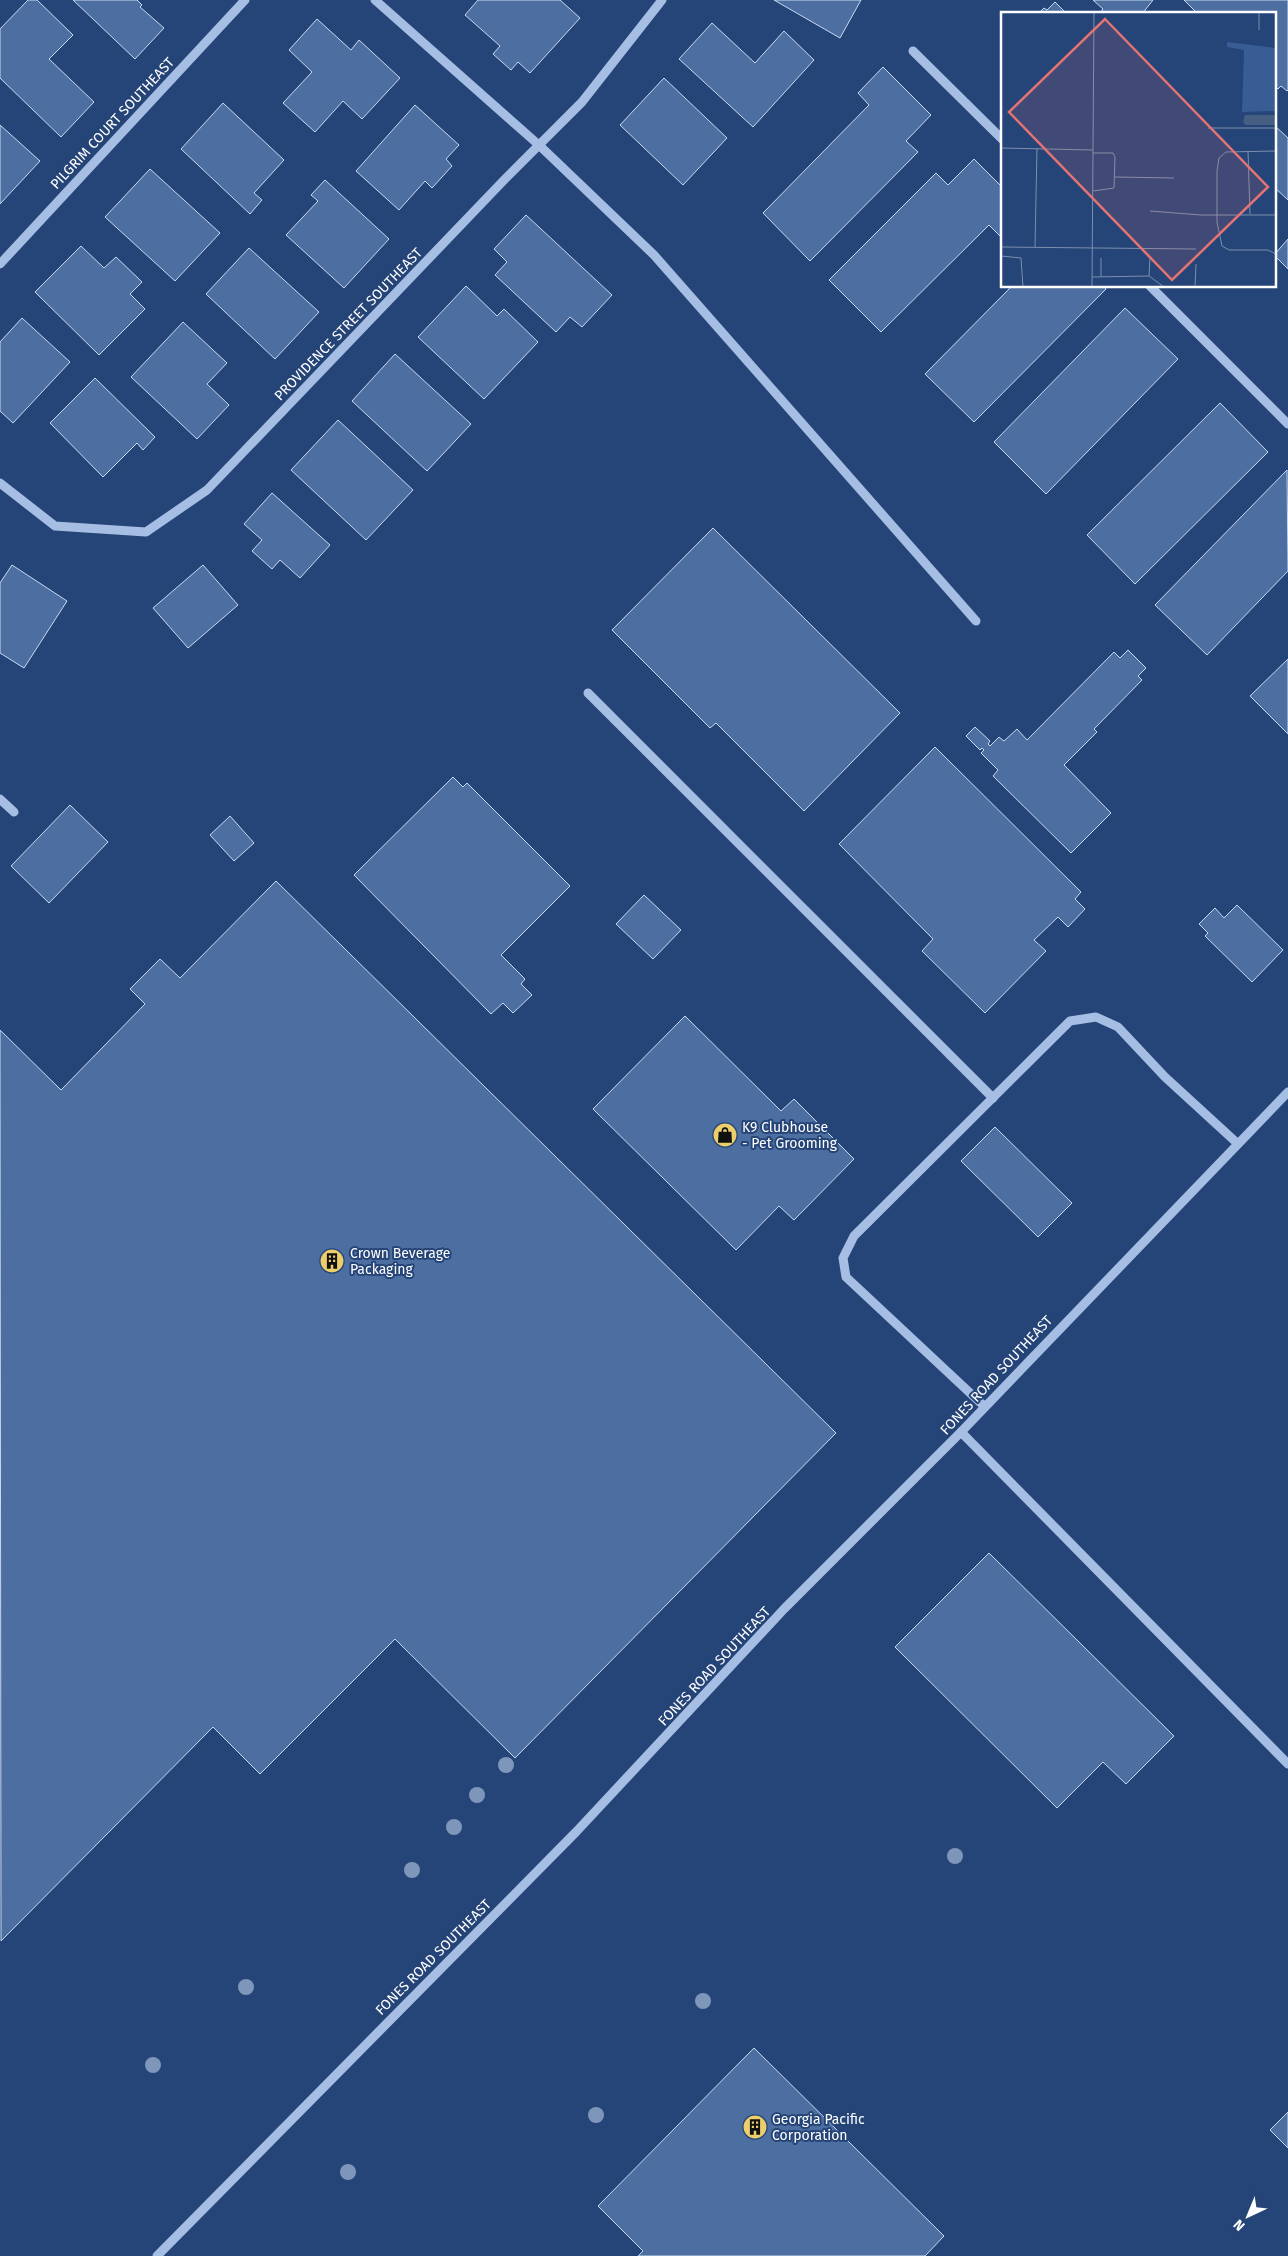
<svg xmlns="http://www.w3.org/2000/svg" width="1288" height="2256" viewBox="0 0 1288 2256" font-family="'Fira Sans',sans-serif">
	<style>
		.building { fill: #4d6ea0; stroke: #c8d9f2 }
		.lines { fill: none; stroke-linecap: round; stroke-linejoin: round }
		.minor { stroke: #a6bee3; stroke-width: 9 }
		.tree { fill: #7f96bb }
		.labels { text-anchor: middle; stroke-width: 4; stroke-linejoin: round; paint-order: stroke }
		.street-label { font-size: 14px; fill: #fff; stroke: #254477 }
		.poi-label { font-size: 14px; fill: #fff; stroke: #254477; text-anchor: start }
		.inset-road { fill: none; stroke: #7c8fad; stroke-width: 1 }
		.view { fill: #e47373; fill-opacity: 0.15; stroke: #e47373; stroke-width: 2.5 }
		.inset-edge { fill: none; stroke: #fff; stroke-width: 2.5 }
	</style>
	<rect width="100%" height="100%" fill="#254477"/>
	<g class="building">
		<polygon points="28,0 37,0 73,35 49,59 94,102 61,137 0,78 0,29"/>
		<polygon points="73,0 137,0 142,5 140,7 164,28 135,59"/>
		<polygon points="478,0 560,0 580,18 530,73 518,62 511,70 493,54 500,46 465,15"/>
		<polygon points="774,0 861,0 840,38"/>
		<polygon points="1093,0 1153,0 1142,14 1099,14 1103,9"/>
		<polygon points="1184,0 1288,0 1288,90 1287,91 1281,86 1278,89 1274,86 1274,14 1198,14"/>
		<polygon points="1055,2 1067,14 1038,14 1044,8 1047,10"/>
		<polygon points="317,19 351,50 359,40 400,78 362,119 343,101 315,132 283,103 312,72 289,50"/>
		<polygon points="712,23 755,63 784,31 814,60 753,127 679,59"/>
		<polygon points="883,67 931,115 906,141 918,152 810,261 763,213 869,105 858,93"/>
		<polygon points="664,78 727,138 683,185 620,125"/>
		<polygon points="223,103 284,160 254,193 262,200 250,214 181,149"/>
		<polygon points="415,105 459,145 446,159 452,166 432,188 425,181 399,210 356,171"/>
		<polygon points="0,125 40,161 0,204"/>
		<polygon points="1274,125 1288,138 1288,200 1274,187"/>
		<polygon points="974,159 1002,187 1002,238 989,225 881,332 829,280 936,173 948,185"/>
		<polygon points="150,169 220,233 175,281 105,217"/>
		<polygon points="325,180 389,239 344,288 286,235 318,201 311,195"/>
		<polygon points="526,215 612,295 582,327 570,317 556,332 495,275 507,262 494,249"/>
		<polygon points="1288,239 1288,269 1274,255"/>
		<polygon points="81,246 104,268 116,257 142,282 130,294 145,309 99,355 35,292"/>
		<polygon points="249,248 319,312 275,359 206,294"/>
		<polygon points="466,286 497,316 504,309 538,342 484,399 418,337"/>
		<polygon points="1012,286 1104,286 1106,289 974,422 925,374"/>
		<polygon points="1125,308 1178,359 1046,494 994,442"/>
		<polygon points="22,318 70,362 13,423 0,411 0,342"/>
		<polygon points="183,322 227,363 207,384 229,405 197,439 131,377"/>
		<polygon points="395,354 471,424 427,471 352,401"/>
		<polygon points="95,378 155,437 143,450 137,443 103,477 50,423"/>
		<polygon points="1220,403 1268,452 1135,584 1087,535"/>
		<polygon points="338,420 413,490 366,540 291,470"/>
		<polygon points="1287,470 1288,571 1207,655 1155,605"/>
		<polygon points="272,493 330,545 300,578 280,560 272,569 252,551 262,540 244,524"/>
		<polygon points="713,528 900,713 804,811 716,723 710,728 612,630"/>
		<polygon points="12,565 67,601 24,668 0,653 0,583"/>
		<polygon points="203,565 238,605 188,648 153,608"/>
		<polygon points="1128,650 1146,668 1138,676 1142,680 1094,729 1097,732 1064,765 1111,813 1071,853 993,776 998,770 981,753 984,750 982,748 980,750 966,736 975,727 990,741 988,744 990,746 999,737 1004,741 1017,729 1027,740 1114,652 1120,658"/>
		<polygon points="1288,659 1288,734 1250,696"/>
		<polygon points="935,747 1081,892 1075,899 1085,909 1068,927 1058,917 1034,940 1046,951 985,1013 922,951 933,939 839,844"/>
		<polygon points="453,777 463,787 467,783 570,886 501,955 525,979 521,984 532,995 513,1013 503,1003 491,1014 354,875"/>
		<polygon points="70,805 108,842 49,903 11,866"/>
		<polygon points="230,816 254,843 234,861 210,835"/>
		<polygon points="276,881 836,1433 515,1758 395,1639 260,1774 213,1727 1,1941 0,1030 61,1090 145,1004 130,989 160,959 180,978"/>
		<polygon points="644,895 681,930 653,959 616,924"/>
		<polygon points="1237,905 1283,950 1252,982 1205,936 1208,933 1199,924 1215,908 1224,918"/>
		<polygon points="685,1016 781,1111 794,1099 854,1159 794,1220 779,1206 736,1250 593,1109"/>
		<polygon points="995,1127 1072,1203 1038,1237 961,1161"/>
		<polygon points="989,1553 1174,1736 1126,1784 1103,1762 1057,1808 895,1647"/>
		<polygon points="754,2048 944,2236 925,2256 638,2256 643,2251 598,2206"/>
		<polygon points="1288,2112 1288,2148 1270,2130"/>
	</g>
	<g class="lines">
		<g class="minor">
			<polyline points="375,0 540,146 654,255 976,621"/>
			<polyline points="913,51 1002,139"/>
			<polyline points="0,264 245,0"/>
			<polyline points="1150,286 1288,424"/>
			<polyline points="0,483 55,526 146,532 207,490 505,179 582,102 662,0"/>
			<polyline points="588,693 993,1098"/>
			<polyline points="0,799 14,812"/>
			<polyline points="984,1406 846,1277 843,1258 854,1236 1070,1021 1096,1017 1118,1027 1165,1077 1237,1143"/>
			<polyline points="961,1432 1288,1764"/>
			<polyline points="157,2256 576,1832 784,1609 961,1432 1288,1092"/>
		</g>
	</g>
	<g class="tree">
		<circle cx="506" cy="1765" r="8"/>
		<circle cx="477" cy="1795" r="8"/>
		<circle cx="454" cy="1827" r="8"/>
		<circle cx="955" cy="1856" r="8"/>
		<circle cx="412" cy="1870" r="8"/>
		<circle cx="246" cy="1987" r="8"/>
		<circle cx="703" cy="2001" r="8"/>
		<circle cx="153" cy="2065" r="8"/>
		<circle cx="596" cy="2115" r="8"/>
		<circle cx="348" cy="2172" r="8"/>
	</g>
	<defs>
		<symbol id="shop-disc" viewBox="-11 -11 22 22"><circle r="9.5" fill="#ecce6a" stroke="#254477"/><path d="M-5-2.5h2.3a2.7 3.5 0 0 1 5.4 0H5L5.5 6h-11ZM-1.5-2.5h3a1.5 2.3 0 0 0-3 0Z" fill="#111"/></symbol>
		<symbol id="building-disc" viewBox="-11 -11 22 22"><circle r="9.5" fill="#ecce6a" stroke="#254477"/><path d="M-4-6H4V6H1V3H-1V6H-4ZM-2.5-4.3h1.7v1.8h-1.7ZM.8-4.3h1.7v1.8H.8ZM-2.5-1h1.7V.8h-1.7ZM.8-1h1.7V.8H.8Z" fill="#111"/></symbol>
	</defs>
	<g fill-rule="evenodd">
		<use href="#shop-disc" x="711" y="1121" width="28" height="28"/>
		<use href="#building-disc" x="318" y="1247" width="28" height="28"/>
		<use href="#building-disc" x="741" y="2113" width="28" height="28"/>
	</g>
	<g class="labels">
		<g class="street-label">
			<text transform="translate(112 123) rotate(-47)" y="5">PILGRIM COURT SOUTHEAST</text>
			<text transform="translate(348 324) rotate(-46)" y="5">PROVIDENCE STREET SOUTHEAST</text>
			<text transform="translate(996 1375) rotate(-47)" y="5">FONES ROAD SOUTHEAST</text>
			<text transform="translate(714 1666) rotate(-47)" y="5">FONES ROAD SOUTHEAST</text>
			<text transform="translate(433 1957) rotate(-45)" y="5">FONES ROAD SOUTHEAST</text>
		</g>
		<g class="poi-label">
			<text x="742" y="1132">K9 Clubhouse<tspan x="742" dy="16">- Pet Grooming</tspan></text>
			<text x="350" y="1258">Crown Beverage<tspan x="350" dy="16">Packaging</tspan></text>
			<text x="772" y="2124">Georgia Pacific<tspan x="772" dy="16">Corporation</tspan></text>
		</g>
	</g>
	<g transform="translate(1001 12)">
		<rect width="275" height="275" fill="#254477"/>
		<path d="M226 30 275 36V99L241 100 243 38 226 35Z" fill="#385c94"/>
		<path d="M244 103H275V113H245L242 110Z" fill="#475e83"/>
		<path class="inset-road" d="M258 18V0M207 116H275M0 136 92 138M247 139 249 202M275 139 225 140 218 146 216 159V210L221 234 228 238H267L275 242M92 141H112L114 145 113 176 92 179M114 165 173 166M149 199 200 203H275M0 235 195 237M34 235 36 136M0 244 20 246 22 275M148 264 149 246M91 265 148 264 163 275M100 265V246M91 275 93 0M194 275 195 252"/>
		<path class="view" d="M104 7 267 175 171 268 8 100Z"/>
		<rect width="275" height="275" class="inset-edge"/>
	</g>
	<g transform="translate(1248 2216) rotate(224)" stroke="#254477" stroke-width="4" paint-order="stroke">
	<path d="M0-4L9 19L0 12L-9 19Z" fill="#ffffff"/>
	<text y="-8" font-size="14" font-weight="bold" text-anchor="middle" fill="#ffffff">N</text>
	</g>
</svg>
